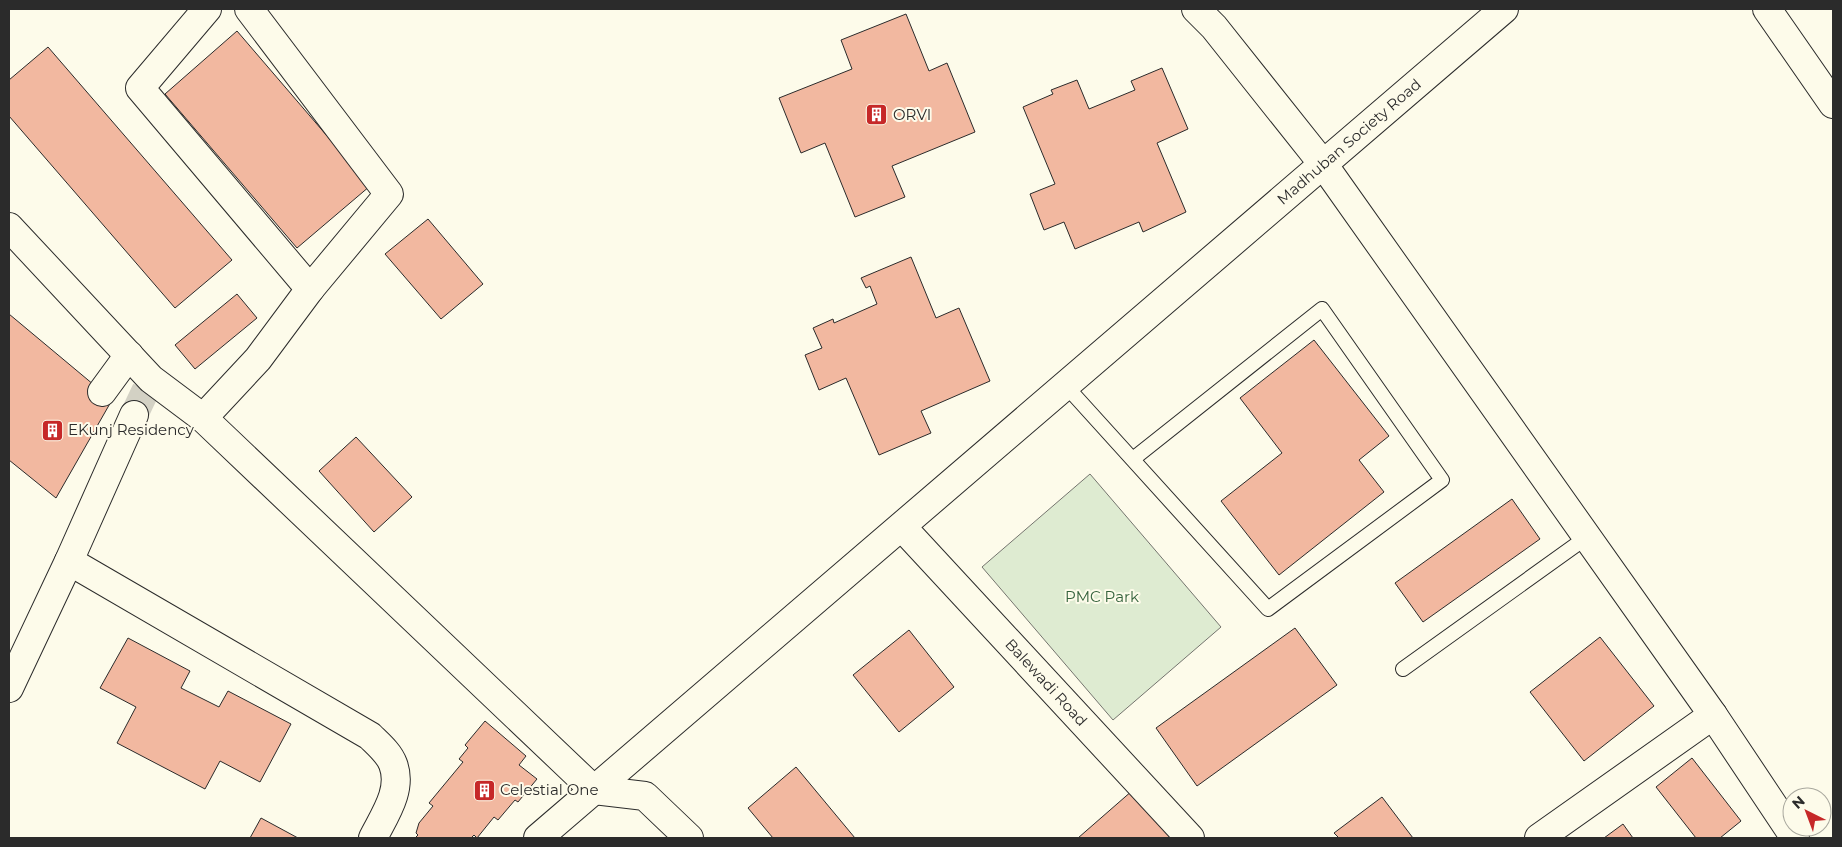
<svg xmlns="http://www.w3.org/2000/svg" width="1842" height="847" viewBox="0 0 1842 847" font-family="Montserrat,sans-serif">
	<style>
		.green { fill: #deebd1; stroke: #74746e }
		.building { fill: #f2b8a0; stroke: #2b2b2b }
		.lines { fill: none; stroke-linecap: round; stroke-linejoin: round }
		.minor-tunnel { stroke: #d3d1c4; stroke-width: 28; stroke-dasharray: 28 14; stroke-linecap: butt }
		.service-casing { stroke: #2b2b2b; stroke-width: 16 }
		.minor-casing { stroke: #2b2b2b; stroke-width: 30 }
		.tertiary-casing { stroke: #2b2b2b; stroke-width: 30 }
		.service { stroke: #fdfbea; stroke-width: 14 }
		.minor { stroke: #fdfbea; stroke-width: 28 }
		.tertiary { stroke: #fdfbea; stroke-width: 28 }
		.labels { text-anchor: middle; stroke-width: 4; stroke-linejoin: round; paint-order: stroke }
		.poi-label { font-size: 15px; fill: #2b2b2b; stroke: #fdfbea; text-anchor: start }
		.street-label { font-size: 15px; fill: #2b2b2b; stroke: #fdfbea }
		.park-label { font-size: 15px; fill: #34623c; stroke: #fdfbea }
	</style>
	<rect width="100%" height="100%" fill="#fdfbea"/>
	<polygon class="green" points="1090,474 1221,627 1113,720 982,567"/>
	<g class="building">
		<polygon points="906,14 929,71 947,63 975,132 892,166 905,197 855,217 825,143 801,153 779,98 852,69 841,40"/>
		<polygon points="237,31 370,186 297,248 165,94"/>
		<polygon points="48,47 232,260 175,308 9,116 9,80"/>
		<polygon points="1162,68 1188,129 1157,143 1186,212 1143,232 1139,222 1075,249 1064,222 1044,230 1030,194 1055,184 1023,107 1053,94 1051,90 1077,80 1089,109 1135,90 1131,81"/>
		<polygon points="428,219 483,284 441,319 385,254"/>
		<polygon points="911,257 936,318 959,308 990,381 921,411 931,433 879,455 846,378 819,390 805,355 822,348 813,328 833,319 834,323 877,304 870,286 866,288 861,278"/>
		<polygon points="237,294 257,318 195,369 175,345"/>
		<polygon points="9,314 112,400 56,498 9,460"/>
		<polygon points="1314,340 1389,436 1359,460 1384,492 1279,575 1221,501 1282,453 1240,398"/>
		<polygon points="356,437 412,497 374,532 319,471"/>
		<polygon points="1512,499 1540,539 1423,622 1395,583"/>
		<polygon points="1295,628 1337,685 1197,786 1156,728"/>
		<polygon points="909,630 954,687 899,732 853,675"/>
		<polygon points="1600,637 1654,706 1584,761 1530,692"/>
		<polygon points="128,638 190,671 181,688 219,707 228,691 291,724 260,782 220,761 205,789 117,743 136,707 100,688"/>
		<polygon points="485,721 526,756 519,765 537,779 518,802 515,800 498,820 494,817 477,838 474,835 471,838 415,838 418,835 416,833 419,823 433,806 429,803 463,762 459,759 468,748 465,745"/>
		<polygon points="1692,758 1741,821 1720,838 1696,838 1656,787"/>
		<polygon points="796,767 855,838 773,838 748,808"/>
		<polygon points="1133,790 1178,838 1078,838"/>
		<polygon points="1382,797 1413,838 1339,838 1334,833"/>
		<polygon points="261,818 298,838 250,838"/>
		<polygon points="1623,824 1633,838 1604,838"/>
	</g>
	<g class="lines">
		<polyline class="minor-tunnel" points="134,415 151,379"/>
		<defs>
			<g id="service">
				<polyline points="1066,386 1268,609 1442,480 1322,309 1133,459"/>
				<polyline points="1403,669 1587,537"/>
			</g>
			<g id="minor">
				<polyline points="207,9 140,88 310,289"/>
				<polyline points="1196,9 1214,27 1323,164"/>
				<polyline points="1767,9 1833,104"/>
				<polyline points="9,227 151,379 203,418 594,790 645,796 689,838"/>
				<polyline points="102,392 129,355"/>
				<polyline points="203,418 258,359 310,289 389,194 249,9"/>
				<path id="s1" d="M902 527 1190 838"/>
				<path d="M69 561 370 736C378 744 389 753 393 764 403 790 384 816 373 838"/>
				<polyline points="9,688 69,561 134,415"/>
				<polyline points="1539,838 1713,715"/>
			</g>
			<g id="tertiary">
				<polyline points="1323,164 1713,715 1795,838"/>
				<path id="s2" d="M538 838 1504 9"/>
			</g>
		</defs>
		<use href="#service" class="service-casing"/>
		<use href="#minor" class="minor-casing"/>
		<use href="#tertiary" class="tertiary-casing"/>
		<use href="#service" class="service"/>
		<use href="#minor" class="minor"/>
		<use href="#tertiary" class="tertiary"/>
	</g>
	<defs>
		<symbol id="building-square" viewBox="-11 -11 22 22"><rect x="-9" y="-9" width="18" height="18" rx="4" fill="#c62828" stroke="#fdfbea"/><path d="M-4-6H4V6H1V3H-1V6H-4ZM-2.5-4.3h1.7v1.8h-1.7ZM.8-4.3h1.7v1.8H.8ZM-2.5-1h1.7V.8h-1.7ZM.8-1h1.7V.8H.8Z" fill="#fff"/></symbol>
	</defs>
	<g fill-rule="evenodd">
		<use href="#building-square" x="864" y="102" width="25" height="25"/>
		<use href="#building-square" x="40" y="418" width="25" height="25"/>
		<use href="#building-square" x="472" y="778" width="25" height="25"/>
	</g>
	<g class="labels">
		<g class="poi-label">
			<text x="893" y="120">ORVI</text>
			<text x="68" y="435">EKunj Residency</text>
			<text x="500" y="795">Celestial One</text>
		</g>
		<g class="street-label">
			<text dy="5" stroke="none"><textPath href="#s2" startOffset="1069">Madhuban Society Road</textPath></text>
			<text dy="5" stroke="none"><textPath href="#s1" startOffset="212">Balewadi Road</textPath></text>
		</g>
		<g class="park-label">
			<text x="1102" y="602">PMC Park</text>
		</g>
	</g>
	<rect width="1842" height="847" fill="none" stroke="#2b2b2b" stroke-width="20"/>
	<g transform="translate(1807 812) rotate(318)"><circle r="24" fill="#fdfbea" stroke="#a9a89e"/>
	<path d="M0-4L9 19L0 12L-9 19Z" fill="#c62828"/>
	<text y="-8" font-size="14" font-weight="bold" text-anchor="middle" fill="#2b2b2b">N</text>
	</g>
</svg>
